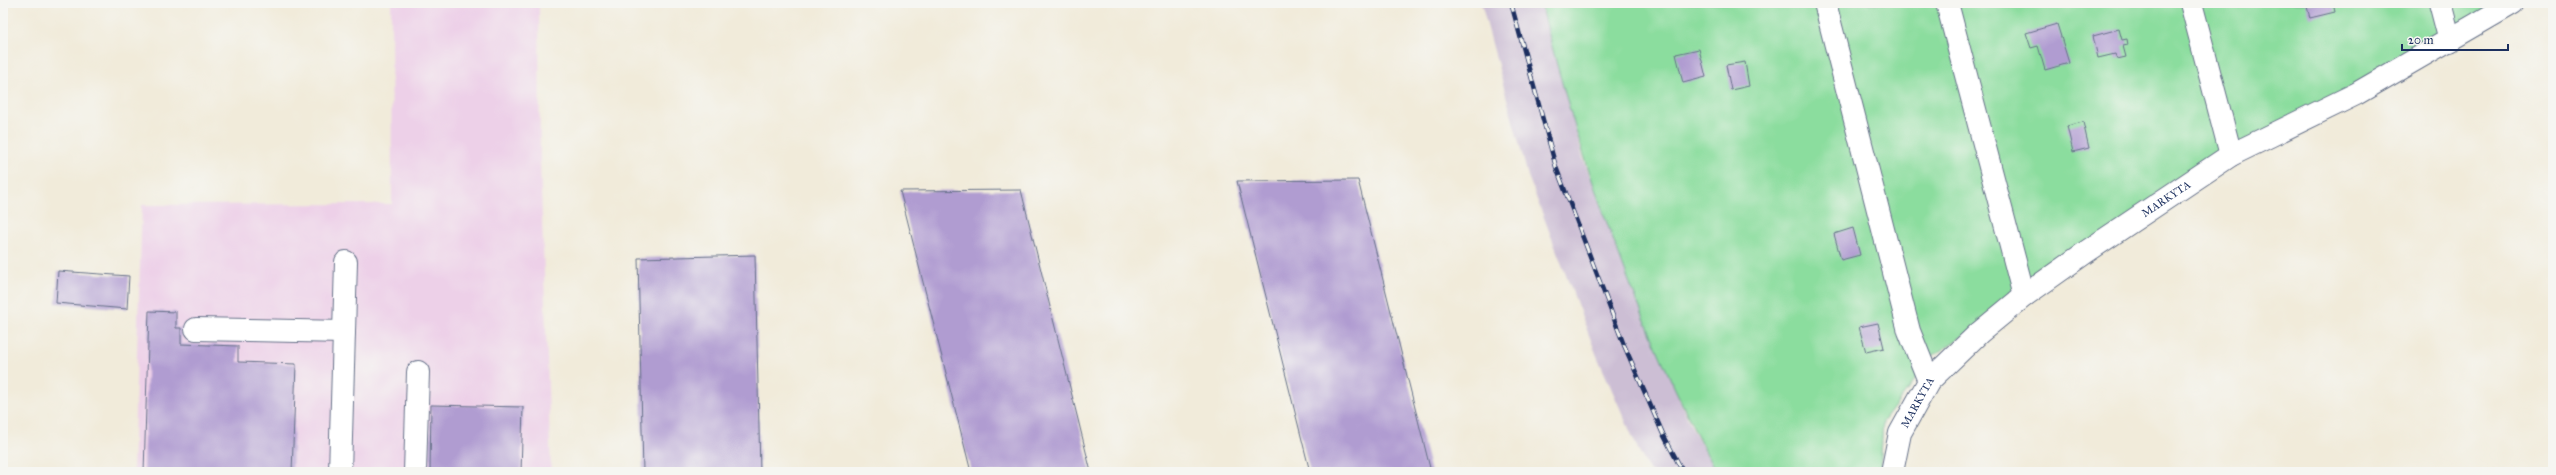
<svg xmlns="http://www.w3.org/2000/svg" width="2556" height="475" viewBox="0 0 2556 475" font-family="'IM FELL Great Primer',serif">
	<style>
		.built { fill: #edd0e8 }
		.industrial { fill: #ccbed4 }
		.green { fill: #8bdd9e; stroke: #53867e }
		.building { fill: #b09cd1 }
		.lines { fill: none; stroke-linecap: round; stroke-linejoin: round }
		.minor-casing { stroke: #667189; stroke-width: 24 }
		.minor { stroke: #fff; stroke-width: 22 }
		.rail-casing { stroke: #1b2f5e; stroke-width: 4.5 }
		.rail { stroke: #f6f6f2; stroke-width: 3; stroke-dasharray: 9; stroke-linecap: butt }
		.labels { text-anchor: middle; stroke-width: 3.5; stroke-linejoin: round; paint-order: stroke }
		.street-label { font-size: 11px; fill: #1b2f5e; stroke: #f6f6f2 }
	</style>
	<rect width="100%" height="100%" fill="#f6f6f2"/>
	<filter id="ink" filterUnits="userSpaceOnUse"><feTurbulence type="fractalNoise" baseFrequency=".025" numOctaves="2"/><feDisplacementMap in="SourceGraphic" scale="8" xChannelSelector="R" yChannelSelector="G"/><feConvolveMatrix kernelMatrix="1 2 1 2 8 2 1 2 1" color-interpolation-filters="sRGB"/></filter>
	<filter id="wash" filterUnits="userSpaceOnUse"><feTurbulence type="fractalNoise" baseFrequency=".012" numOctaves="4" result="noise"/><feDisplacementMap in="SourceGraphic" scale="16" xChannelSelector="R" yChannelSelector="G"/><feGaussianBlur stdDeviation="0.9" result="paint"/><feColorMatrix in="noise" values="0 0 0 0 0 0 0 0 0 0 0 0 0 0 0 0 0 1.4 0 .05"/><feComposite in="paint" operator="in"/></filter>
	<g filter="url(#wash)">
		<rect width="100%" height="100%" fill="#f1ebda"/>
		<polygon class="built" points="391,3 539,3 540,160 551,472 133,472 142,205 392,204"/>
		<polygon class="industrial" points="1481,3 1541,3 1583,158 1651,334 1689,422 1716,472 1650,472 1637,447 1597,356 1528,176"/>
		<path class="green" d="M1541 3H2513L2231 155 2024 296 1934 355 1883 422 1880 472H1716C1639 325 1580 164 1541 3Z"/>
		<g id="blocks">
			<g class="building">
				<polygon points="2306,3 2333,3 2335,12 2310,18"/>
				<polygon points="2057,24 2069,63 2045,70 2038,46 2031,48 2026,33"/>
				<polygon points="2119,29 2122,40 2127,39 2128,45 2123,46 2126,57 2117,59 2115,54 2098,58 2093,36"/>
				<polygon points="1699,49 1706,77 1683,83 1676,54"/>
				<polygon points="1745,62 1749,86 1731,90 1726,65"/>
				<polygon points="2083,122 2089,148 2073,152 2067,126"/>
				<polygon points="1358,180 1431,472 1310,472 1237,181"/>
				<polygon points="1021,190 1091,472 971,472 900,191"/>
				<polygon points="1853,228 1860,255 1841,260 1834,234"/>
				<polygon points="755,255 760,472 643,472 638,258"/>
				<polygon points="58,271 129,276 127,309 56,303"/>
				<polygon points="149,311 176,312 176,328 181,328 181,344 238,346 238,362 296,364 292,472 144,472"/>
				<polygon points="1878,323 1884,348 1866,352 1859,327"/>
				<polygon points="431,405 523,407 521,472 430,472"/>
			</g>
		</g>
	</g>
	<g filter="url(#ink)">
		<use href="#blocks" fill-opacity="0" stroke="#667189" stroke-width="1"/>
		<g class="lines">
			<defs>
				<g id="minor">
					<polyline points="1825,3 1909,331 1929,381"/>
					<polyline points="1947,3 2024,296"/>
					<polyline points="2191,3 2231,155"/>
					<polyline points="2440,3 2450,41"/>
					<polyline points="196,329 344,332"/>
					<polyline points="340,472 346,262"/>
					<polyline points="415,472 418,372"/>
					<path id="s1" d="M1892 472 1900 433 1929 381 1979 333 2024 296 2086 252 2231 155 2356 94 2513 3"/>
				</g>
			</defs>
			<use href="#minor" class="minor-casing"/>
			<use href="#minor" class="minor"/>
			<defs>
				<polyline id="rail" points="1511,3 1556,167 1624,345 1663,434 1683,472"/>
			</defs>
			<use href="#rail" class="rail-casing"/>
			<use href="#rail" class="rail"/>
		</g>
	</g>
	<g class="labels">
		<g class="street-label">
			<text dy="4" stroke="none"><textPath href="#s1" startOffset="399">MARKYTA</textPath></text>
			<text dy="4" stroke="none"><textPath href="#s1" startOffset="75">MARKYTA</textPath></text>
		</g>
	</g>
	<rect width="2556" height="475" fill="none" stroke="#f6f6f2" stroke-width="16"/>
	<path d="M2402 44v6h106v-6" fill="none" stroke="#1b2f5e" stroke-width="2"/>
	<text x="2408" y="44" font-size="12" fill="#1b2f5e" stroke="#f6f6f2" stroke-width="3" paint-order="stroke">20 m</text>
</svg>
